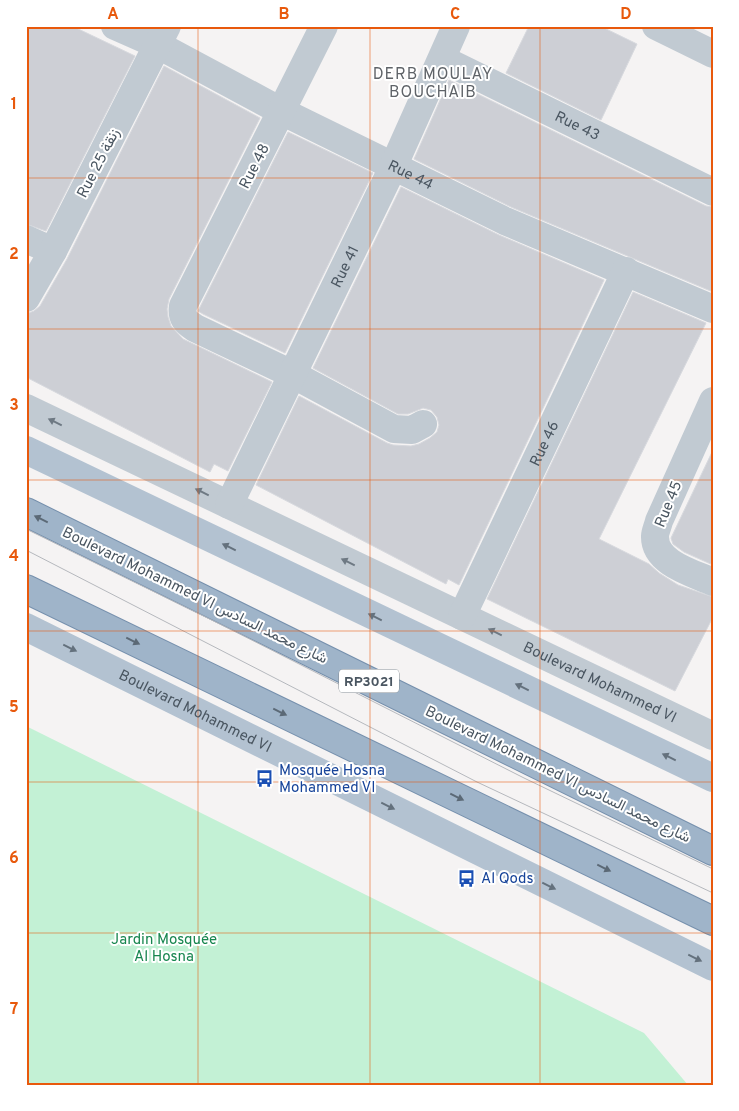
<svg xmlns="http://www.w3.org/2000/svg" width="739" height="1111" viewBox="0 0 739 1111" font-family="Overpass,Vazirmatn,sans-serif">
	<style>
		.green { fill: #c3f1d5 }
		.building { fill: #cdcfd5; stroke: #d7d9de }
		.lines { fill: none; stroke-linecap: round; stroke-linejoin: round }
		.trunk-casing { stroke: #7690ad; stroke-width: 30 }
		.minor { stroke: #c1cad2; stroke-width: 28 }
		.primary { stroke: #b3c2d1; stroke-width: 28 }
		.trunk { stroke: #9fb4c9; stroke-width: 28 }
		.tram { stroke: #b5b8bd; stroke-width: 1 }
		.oneway { fill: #6e7983 }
		.oneway2 { fill: #5b6976 }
		.oneway3 { fill: #64717d }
		.grid { fill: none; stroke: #e8590c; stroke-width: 1; stroke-opacity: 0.55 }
		.labels { text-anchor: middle; stroke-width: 4; stroke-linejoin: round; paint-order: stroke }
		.shield { fill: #fff; stroke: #808990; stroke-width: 1 }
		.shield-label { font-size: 14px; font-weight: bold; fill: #4a5661 }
		.street-label { font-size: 15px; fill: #4a5661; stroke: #fff }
		.transit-label { font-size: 15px; fill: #164399; stroke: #fff; text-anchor: start }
		.park-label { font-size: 15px; fill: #17864f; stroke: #fff }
		.neighbourhood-label { font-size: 16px; letter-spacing: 1px; fill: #5f6368; stroke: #fff }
		.neatline { fill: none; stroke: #e8590c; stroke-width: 2 }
		.grid-label { font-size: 16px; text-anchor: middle; font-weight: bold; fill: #e8590c }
	</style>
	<rect width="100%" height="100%" fill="#f5f3f3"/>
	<polygon class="green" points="26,726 644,1033 688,1085 26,1085"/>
	<g class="building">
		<polygon points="26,26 72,26 135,56 46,231 26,224"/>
		<polygon points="529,26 600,26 637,44 601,120 506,73"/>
		<polygon points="164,66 260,118 169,299 167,309 168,317 171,326 183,339 272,382 228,471 214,464 210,472 26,377 26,314 34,311 40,306 67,259"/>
		<polygon points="449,80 706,206 713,207 713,292 511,207 414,159"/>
		<polygon points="288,132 373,173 285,353 203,314 198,311"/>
		<polygon points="401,187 499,235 604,280 459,585 448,579 446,584 256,485 299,396 387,443 393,445 411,446 419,444 430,438 437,432 439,425 437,417 431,410 423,408 408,414 398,414 313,368"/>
		<polygon points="633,292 706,323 599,539 649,564 659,573 678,585 713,597 713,617 675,691 487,599"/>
		<polygon points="713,450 713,565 684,552 673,544 671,538"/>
	</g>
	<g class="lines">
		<defs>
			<g id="trunk">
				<polyline points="26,512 713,851"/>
				<polyline points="26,589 713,921"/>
			</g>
		</defs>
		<use href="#trunk" class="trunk-casing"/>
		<g class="minor">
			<path id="s1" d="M115 26 158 45 281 111 505 221 713 309"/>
			<path d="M324 26 183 306C181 318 186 322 195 328L292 374 394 429 412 430 423 424"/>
			<polyline points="656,26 713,54"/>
			<path id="s2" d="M442 59 713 192"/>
			<polyline points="26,239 53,251"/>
			<polyline points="26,298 53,251 167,26"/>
			<path d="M713 401 659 521C658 526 655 532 655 536 654 563 693 573 713 582"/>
			<path id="s3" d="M26 408 713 736"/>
			<path id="s4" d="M229 505 393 167 456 26"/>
			<path id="s5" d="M462 616 626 271"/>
		</g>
		<g class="primary">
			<polyline points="26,450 713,778"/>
			<path id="s6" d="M26 627 713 967"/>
		</g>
		<use href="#trunk" class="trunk"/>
		<g class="tram">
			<polyline points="26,529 234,631 524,778 713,869"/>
			<polyline points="26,550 477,782 713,893"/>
		</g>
	</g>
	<defs><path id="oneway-solid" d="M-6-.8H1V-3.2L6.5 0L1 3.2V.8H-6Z" transform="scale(1.25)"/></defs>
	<g class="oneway">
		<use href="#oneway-solid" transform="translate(55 422) rotate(-154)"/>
		<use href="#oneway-solid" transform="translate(202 492) rotate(-154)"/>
		<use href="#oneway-solid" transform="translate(348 562) rotate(-154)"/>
		<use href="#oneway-solid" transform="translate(495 632) rotate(-154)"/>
	</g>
	<g class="oneway2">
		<use href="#oneway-solid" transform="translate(41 519) rotate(-154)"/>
		<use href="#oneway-solid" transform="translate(133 641) rotate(26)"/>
		<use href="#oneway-solid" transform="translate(280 712) rotate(26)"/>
		<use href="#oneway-solid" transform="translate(457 797) rotate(26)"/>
		<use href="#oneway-solid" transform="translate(604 868) rotate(26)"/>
	</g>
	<g class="oneway3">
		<use href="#oneway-solid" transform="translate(229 547) rotate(-154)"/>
		<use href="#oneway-solid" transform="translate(375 617) rotate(-154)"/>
		<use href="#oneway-solid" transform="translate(70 648) rotate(26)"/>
		<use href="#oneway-solid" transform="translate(522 687) rotate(-154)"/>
		<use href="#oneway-solid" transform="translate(669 757) rotate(-154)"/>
		<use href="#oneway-solid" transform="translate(388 806) rotate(26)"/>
		<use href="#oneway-solid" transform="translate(549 886) rotate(26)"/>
		<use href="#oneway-solid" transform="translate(695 958) rotate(26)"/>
	</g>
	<path class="grid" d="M198 26V1085M370 26V1085M540 26V1085M26 178H713M26 329H713M26 480H713M26 631H713M26 782H713M26 933H713"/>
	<defs>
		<symbol id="bus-bare" viewBox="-9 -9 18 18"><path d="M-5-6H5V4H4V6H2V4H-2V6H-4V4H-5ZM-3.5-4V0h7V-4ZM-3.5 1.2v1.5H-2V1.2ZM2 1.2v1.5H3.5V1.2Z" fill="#1a4fb4" stroke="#fff" stroke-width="2.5" paint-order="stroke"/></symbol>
	</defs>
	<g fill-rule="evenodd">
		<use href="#bus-bare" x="252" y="766" width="25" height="25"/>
		<use href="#bus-bare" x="454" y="866" width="25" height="25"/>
	</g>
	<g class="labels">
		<rect class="shield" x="339" y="669.5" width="60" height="23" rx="4"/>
		<g class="shield-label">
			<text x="369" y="686">RP3021</text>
		</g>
		<g class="street-label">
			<text dy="5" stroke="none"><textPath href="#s2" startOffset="151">Rue 43</textPath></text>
			<text transform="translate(98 163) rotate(-63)" y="5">Rue 25 زنقة</text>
			<text transform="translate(254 166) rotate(-63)" y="5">Rue 48</text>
			<text dy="5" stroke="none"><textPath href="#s1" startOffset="331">Rue 44</textPath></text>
			<text dy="5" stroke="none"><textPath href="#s4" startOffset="265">Rue 41</textPath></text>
			<text dy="5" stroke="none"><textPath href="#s5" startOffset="191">Rue 46</textPath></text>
			<text transform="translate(668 504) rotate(-68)" y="5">Rue 45</text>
			<text transform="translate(195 595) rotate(26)" y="5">Boulevard Mohammed VI شارع محمد السادس</text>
			<text dy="5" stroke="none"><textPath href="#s3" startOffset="636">Boulevard Mohammed VI</textPath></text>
			<text dy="5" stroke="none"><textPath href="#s6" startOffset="189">Boulevard Mohammed VI</textPath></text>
			<text transform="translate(558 774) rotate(26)" y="5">Boulevard Mohammed VI شارع محمد السادس</text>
		</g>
		<g class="transit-label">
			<text x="279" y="775">Mosquée Hosna<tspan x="279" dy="17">Mohammed VI</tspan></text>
			<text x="481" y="883">Al Qods</text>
		</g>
		<g class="park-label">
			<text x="164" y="944">Jardin Mosquée<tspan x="164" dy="17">Al Hosna</tspan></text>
		</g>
		<g class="neighbourhood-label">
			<text x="433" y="79">DERB MOULAY<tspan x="433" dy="18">BOUCHAIB</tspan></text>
		</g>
	</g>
	<rect width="739" height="1111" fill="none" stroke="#ffffff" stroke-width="55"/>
	<rect x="28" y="28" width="684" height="1056" class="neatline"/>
	<g class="grid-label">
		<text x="113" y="19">A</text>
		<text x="284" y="19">B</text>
		<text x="455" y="19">C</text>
		<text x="626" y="19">D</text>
		<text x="14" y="109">1</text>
		<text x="14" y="259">2</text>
		<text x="14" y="410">3</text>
		<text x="14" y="561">4</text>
		<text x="14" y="712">5</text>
		<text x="14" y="863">6</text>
		<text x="14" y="1014">7</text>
	</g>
</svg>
